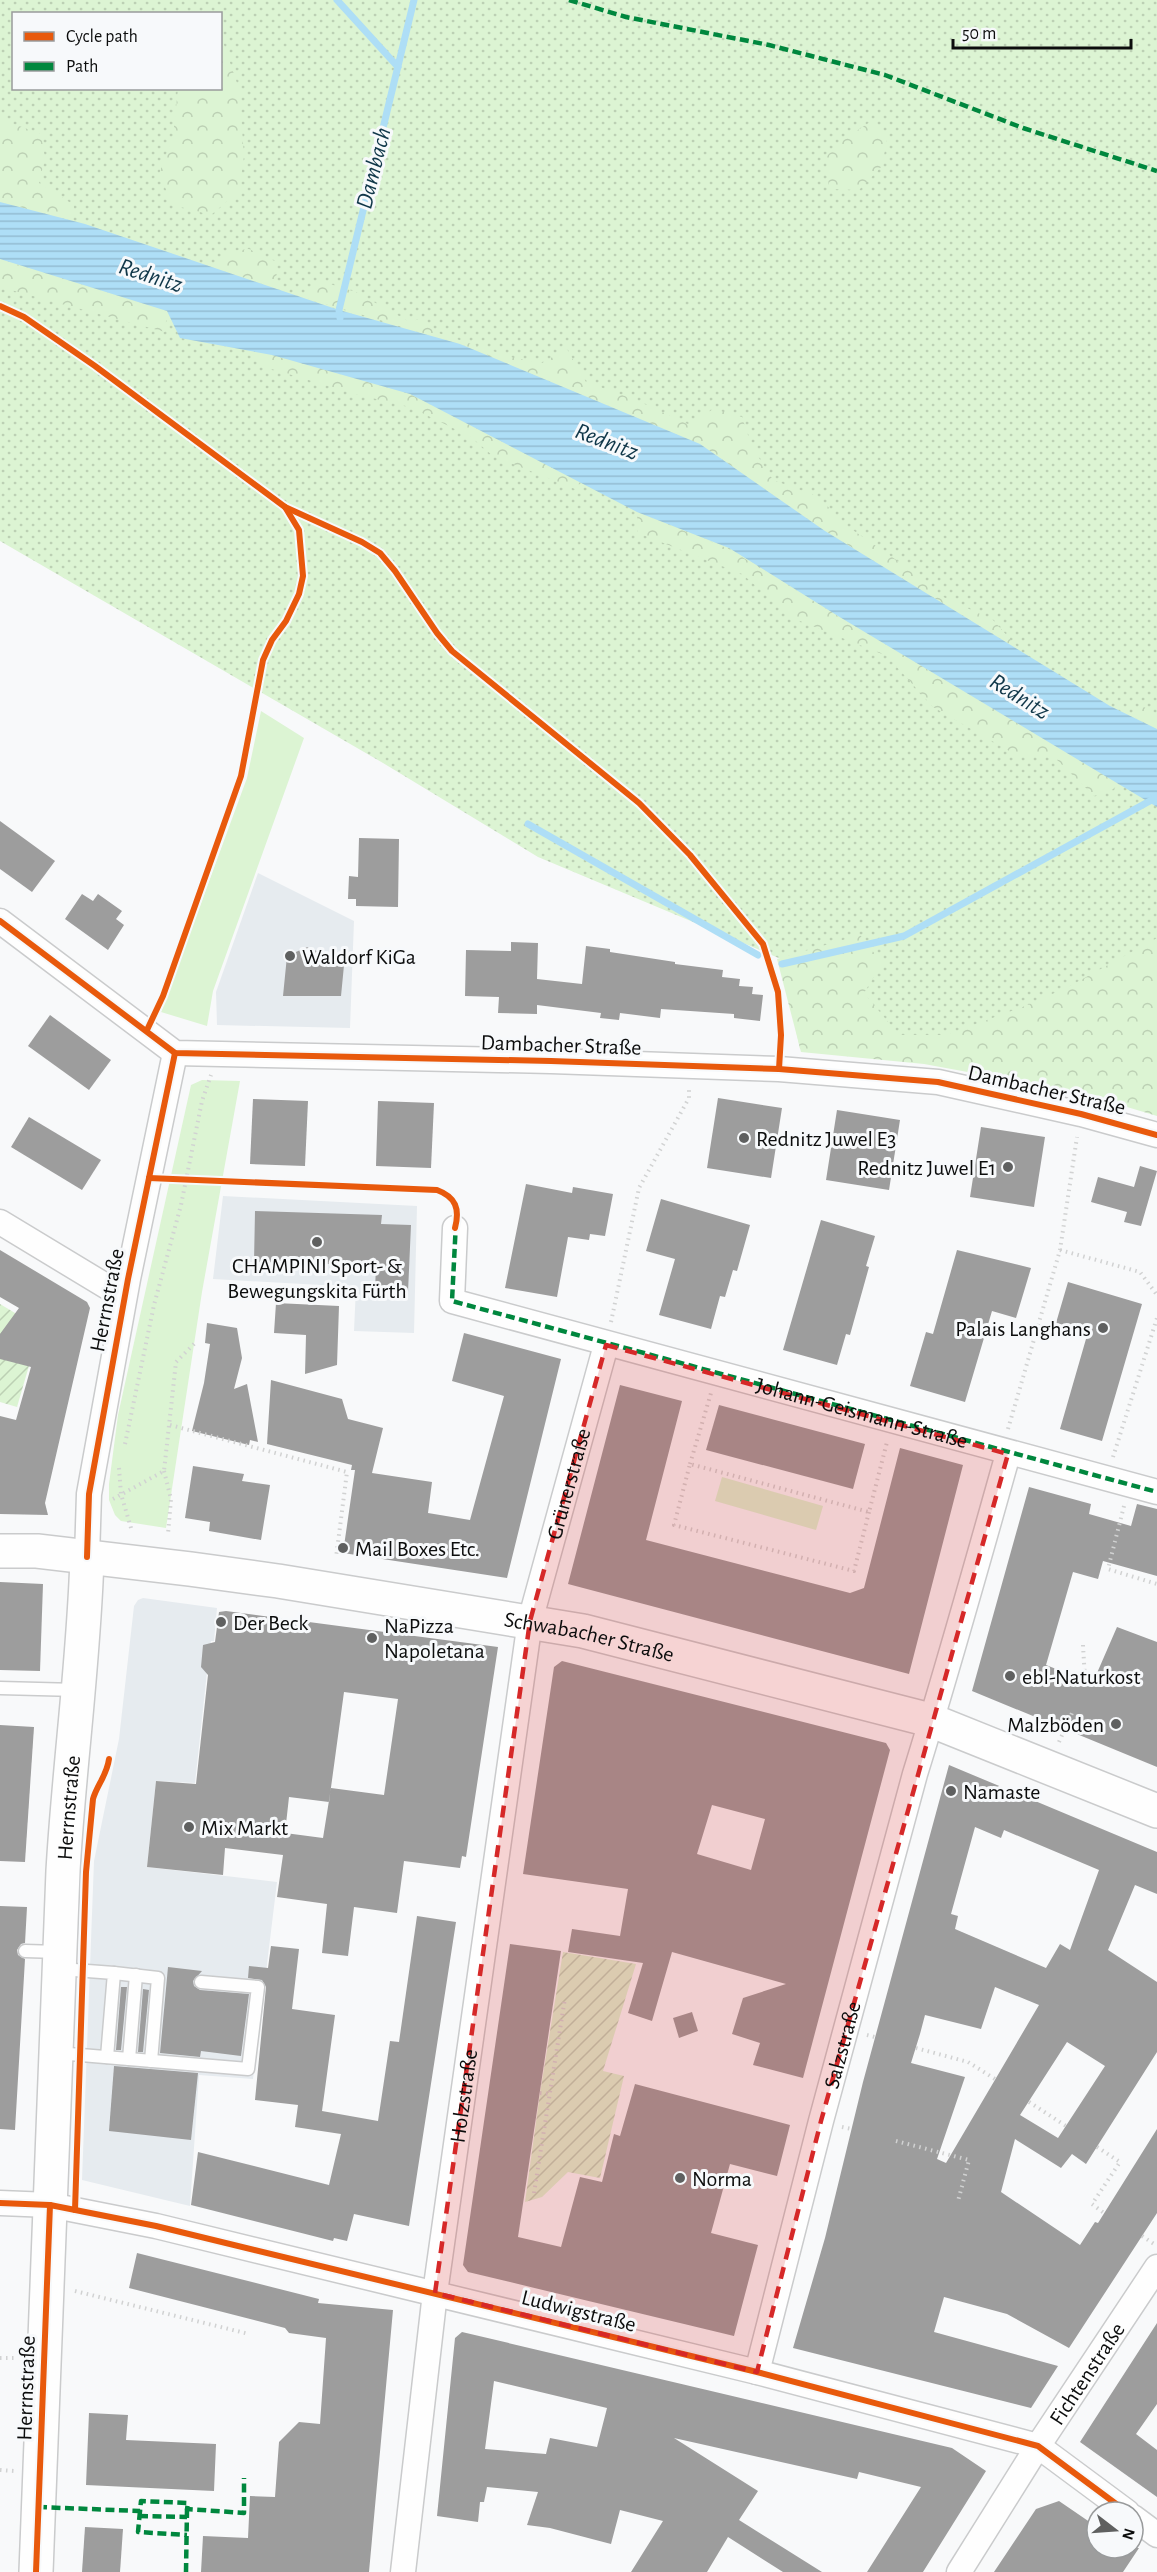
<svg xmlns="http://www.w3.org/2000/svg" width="1157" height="2572" viewBox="0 0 1157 2572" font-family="'Alegreya Sans',sans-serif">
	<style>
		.built { fill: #e6ebef }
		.grass { fill: url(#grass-dots); fill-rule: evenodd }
		.forest { fill: url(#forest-crowns) }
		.park { fill: #dcf4d3 }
		.garden { fill: url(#garden-furrows) }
		.water { fill: url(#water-rules) }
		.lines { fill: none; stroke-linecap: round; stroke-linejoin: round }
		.stream { stroke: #aedef6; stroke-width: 7 }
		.building { fill: #9d9d9d; fill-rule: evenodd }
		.lane-casing { stroke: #cacbcc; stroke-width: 15 }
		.street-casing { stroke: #cacbcc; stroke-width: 27 }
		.secondary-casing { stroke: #cacbcc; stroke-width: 36 }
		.path { stroke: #d1d2d2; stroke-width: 4; stroke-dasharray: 1.5 4.5; stroke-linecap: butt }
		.lane { stroke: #fefefe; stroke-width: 12 }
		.street { stroke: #fefefe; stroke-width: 24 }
		.secondary { stroke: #fefefe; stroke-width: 33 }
		.quiet { stroke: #00873e; stroke-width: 4.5; stroke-dasharray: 9 4.5; stroke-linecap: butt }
		.cycleway-casing { stroke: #f7f9fb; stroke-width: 10 }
		.cycleway { stroke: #e8590c; stroke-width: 6 }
		.marked { fill: #d62828; fill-opacity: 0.2; stroke: #d62828; stroke-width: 4.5; stroke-dasharray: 12 8; stroke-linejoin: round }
		.poi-dot { fill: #5f6060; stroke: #f7f9fb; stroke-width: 2 }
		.labels { text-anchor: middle; stroke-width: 6; stroke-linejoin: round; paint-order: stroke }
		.poi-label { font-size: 22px; fill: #0c0d0d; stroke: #f7f9fb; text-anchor: start }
		.street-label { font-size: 22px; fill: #0c0d0d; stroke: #f7f9fb }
		.water-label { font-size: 24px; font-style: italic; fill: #103749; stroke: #f7f9fb }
	</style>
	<defs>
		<pattern id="grass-dots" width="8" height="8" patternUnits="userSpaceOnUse" patternTransform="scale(1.5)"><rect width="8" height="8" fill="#dcf4d3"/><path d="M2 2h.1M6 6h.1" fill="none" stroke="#bcd0b4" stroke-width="1.8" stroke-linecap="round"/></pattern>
		<pattern id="forest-crowns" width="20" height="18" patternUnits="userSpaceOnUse" patternTransform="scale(1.5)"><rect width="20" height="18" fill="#dcf4d3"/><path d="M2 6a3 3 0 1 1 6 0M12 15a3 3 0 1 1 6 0" fill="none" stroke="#bcd0b4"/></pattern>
		<pattern id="garden-furrows" width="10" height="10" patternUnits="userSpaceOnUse" patternTransform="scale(1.5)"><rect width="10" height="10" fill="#dcf4d3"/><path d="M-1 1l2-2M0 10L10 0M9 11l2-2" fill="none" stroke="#bcd0b4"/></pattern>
		<pattern id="water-rules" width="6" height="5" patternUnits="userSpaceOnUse" patternTransform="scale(1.5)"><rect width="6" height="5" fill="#aedef6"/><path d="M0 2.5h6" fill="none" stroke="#94bdd2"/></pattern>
	</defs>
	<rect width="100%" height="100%" fill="#f8f9fa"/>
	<g class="built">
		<polygon points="258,873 354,921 350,1028 217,1025 216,992"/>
		<polygon points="223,1196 417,1206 414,1333 354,1331 356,1287 213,1279"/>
		<polygon points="143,1598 217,1608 214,1641 211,1641 207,1672 195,1783 156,1781 147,1867 277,1882 253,2079 199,2075 190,2206 82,2180 94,1861 119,1739 134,1606 138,1600"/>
	</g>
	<path class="grass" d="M0 0H1157V1111L1076 1087 929 1059 800 1049 781 959 538 857 383 763 0 541ZM14 14H220V88H14Z"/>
	<g class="forest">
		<polygon points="221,36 239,89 244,156 239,191 211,215 173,205 159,174 173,136 178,89 220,88"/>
		<polygon points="0,119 41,134 45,158 39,183 74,205 73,221 0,202"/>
		<polygon points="870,122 888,134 882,166 859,190 829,189 826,157 840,142"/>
		<polygon points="249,249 277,262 276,288 215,268 224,252"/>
		<polygon points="0,259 167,311 165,332 0,287"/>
		<polygon points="317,280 356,292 408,321 425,319 435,332 514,358 542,363 567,349 586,382 636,400 690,425 713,409 742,417 752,447 773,480 819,497 844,524 905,566 939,595 993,620 1021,651 825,531 700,444 460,344 306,298"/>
		<polygon points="244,350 272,355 410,394 580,482 575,489 493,456 471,437 410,407 359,395 268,368"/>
		<polygon points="637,512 729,549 838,616 1118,783 1114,789 1094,796 1052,755 1018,756 933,707 887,656 795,619 742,574 638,533"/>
		<polygon points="1140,705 1157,714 1157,729 1134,717"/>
		<polygon points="860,935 882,963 864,993 899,1035 946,1035 1025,1006 1068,987 1157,938 1157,1116 1077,1092 924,1064 801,1052 777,959"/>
	</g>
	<g class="park">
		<polygon points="261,711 304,738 213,991 207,1026 161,1012 247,778"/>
		<polygon points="202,1080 240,1081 202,1292 166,1528 121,1521 115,1515 109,1500 109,1484 118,1415 191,1085"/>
		<polygon points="722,1477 823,1506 816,1530 715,1501"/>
	</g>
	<g class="garden">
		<polygon points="0,1304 40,1328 17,1407 0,1402"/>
		<polygon points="563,1952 636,1964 603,2071 624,2076 600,2178 568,2172 542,2197 525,2202 540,2093"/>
	</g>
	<polygon class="water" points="0,202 85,224 339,310 460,344 700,444 825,531 1110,706 1157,729 1157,807 838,616 729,548 637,512 410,394 272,355 180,338 167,311 0,259"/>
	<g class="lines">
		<g class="stream">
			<polyline points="337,0 398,67"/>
			<polyline points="340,318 339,310 414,0"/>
			<polyline points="528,824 758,955"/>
			<polyline points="782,964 904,936 1157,797"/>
		</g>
	</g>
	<g class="building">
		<polygon points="0,821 55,861 32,892 0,869"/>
		<polygon points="359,838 399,839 398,907 356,906 356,899 348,899 349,876 358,877"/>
		<polygon points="82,894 93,901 98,894 122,911 116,919 124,925 108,950 65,919"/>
		<polygon points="511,942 538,943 537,979 582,984 586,946 610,949 610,952 675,962 675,964 723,970 722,977 740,979 739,986 753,987 752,994 763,995 760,1021 734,1018 734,1014 661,1009 660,1018 620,1013 619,1020 600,1018 601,1013 537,1005 537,1014 498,1013 499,997 465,996 466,950 511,951"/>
		<polygon points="307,947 319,952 345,955 341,996 283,996 287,956"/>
		<polygon points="50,1015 111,1060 89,1090 28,1046"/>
		<polygon points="718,1098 782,1108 771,1178 707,1168"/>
		<polygon points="253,1099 308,1101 305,1166 250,1164"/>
		<polygon points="378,1101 434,1103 431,1168 376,1166"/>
		<polygon points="837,1110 900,1120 889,1190 826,1180"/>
		<polygon points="29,1117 101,1160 82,1190 11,1147"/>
		<polygon points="981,1127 1045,1137 1034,1207 970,1197"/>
		<polygon points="1140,1166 1157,1171 1141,1226 1124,1222 1127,1212 1091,1202 1098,1177 1134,1187"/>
		<polygon points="526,1184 572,1193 573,1187 613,1194 605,1236 590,1234 589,1240 568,1237 557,1297 505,1288"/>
		<polygon points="661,1199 750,1225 737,1271 733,1270 725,1297 720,1296 711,1329 659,1315 675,1259 646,1251"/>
		<polygon points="255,1211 382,1215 381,1224 411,1225 408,1292 375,1291 376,1265 254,1262"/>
		<polygon points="821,1220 875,1236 866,1266 869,1267 850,1335 846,1334 837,1365 783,1350"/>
		<polygon points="0,1250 87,1302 90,1308 45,1503 48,1515 0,1514 0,1416 16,1420 31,1367 0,1359 0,1334 19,1308 0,1297"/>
		<polygon points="957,1250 1031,1268 1016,1318 992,1311 965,1402 910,1386 926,1332 933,1334"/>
		<polygon points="1068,1282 1142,1304 1102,1441 1060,1429 1088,1332 1056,1323"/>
		<polygon points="276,1303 339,1306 337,1365 305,1374 306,1335 274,1333"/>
		<polygon points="207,1323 237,1328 242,1358 234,1389 247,1384 258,1442 250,1440 249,1445 192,1431 204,1383 210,1344 205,1343"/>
		<polygon points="464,1333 561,1359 507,1578 343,1553 355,1470 351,1470 352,1465 267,1444 271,1380 342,1399 348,1419 383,1428 372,1473 432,1482 428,1513 470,1520 504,1396 452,1381"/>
		<polygon points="620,1385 682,1401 646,1540 850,1593 864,1588 900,1448 963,1465 909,1674 568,1584"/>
		<polygon points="719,1405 865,1444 853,1489 706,1450"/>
		<polygon points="193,1466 244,1474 242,1481 270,1485 261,1540 209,1531 210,1522 185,1518"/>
		<polygon points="1029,1487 1091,1504 1089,1514 1131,1526 1137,1504 1157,1509 1157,1576 1103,1561 1098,1579 1073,1572 1046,1665 1084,1680 1097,1673 1117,1627 1157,1642 1157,1767 972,1691"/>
		<polygon points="0,1582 43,1584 40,1671 0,1670"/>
		<path d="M226 1611 498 1647 466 1857 462 1856 460 1868 404 1861 397 1913 354 1907 348 1956 322 1953 327 1904 277 1897 283 1855 225 1848 223 1875 147 1867 156 1781 196 1784 208 1675 201 1667 203 1645 215 1642 219 1612ZM344 1692 398 1699 384 1795 331 1788 323 1838 285 1833 289 1797 329 1802Z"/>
		<path d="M562 1661 886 1743 890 1750 803 2078 753 2065 760 2043 732 2034 743 1998 786 1984 672 1952 652 2021 628 2013 643 1963 568 1952 572 1929 620 1936 628 1889 523 1874 554 1667ZM712 1805 765 1819 751 1870 697 1854Z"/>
		<polygon points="0,1725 34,1727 25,1862 0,1861"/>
		<path d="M949 1765 1157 1852V1894L1135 1885 1108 1950 1157 1982V2052L1086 2164 1072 2154 1061 2168 1015 2139 1001 2192 1080 2245 1095 2222 1098 2223 1157 2129V2213L1069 2348 1007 2314 944 2297 934 2332 1058 2366 1031 2408 793 2348 825 2238 863 2082ZM975 1827 1001 1838 1004 1830 1099 1870 1070 1950 1060 1944 1046 1968 955 1929 958 1916 951 1914ZM995 1987 1039 2005 946 2163 937 2159 965 2077 911 2063 920 2034 925 2015 981 2029ZM1067 2042 1105 2066 1058 2138 1020 2115Z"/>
		<polygon points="0,1906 27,1907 25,1943 21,1944 17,1950 18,1955 25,1959 15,2130 0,2129"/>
		<polygon points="417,1916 456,1922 409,2226 354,2214 347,2241 334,2238 333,2241 191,2205 198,2152 329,2185 341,2134 295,2127 298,2105 255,2100 266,1987 262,1980 248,1978 249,1966 268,1968 271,1946 299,1949 292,2009 335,2015 322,2111 378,2121 390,2041 399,2042"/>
		<polygon points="510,1944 561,1951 518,2237 561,2247 580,2177 602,2182 614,2134 620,2136 635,2084 790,2125 777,2176 730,2164 711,2233 758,2245 734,2336 468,2272 463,2265"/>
		<polygon points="168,1967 202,1971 193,1981 194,1986 200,1990 249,1994 241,2056 201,2051 200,2057 160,2053"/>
		<polygon points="121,1987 127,1987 121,2050 116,2050"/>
		<polygon points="143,1989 149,1990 143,2052 138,2052"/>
		<polygon points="692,2012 698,2031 679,2038 673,2018"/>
		<polygon points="114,2066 198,2073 191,2140 109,2131"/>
		<polygon points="137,2253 319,2299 318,2303 393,2310 369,2572 201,2572 203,2536 248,2538 250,2496 275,2497 279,2442 299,2422 320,2424 326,2338 289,2333 285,2328 129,2288"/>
		<polygon points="1157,2323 1157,2404 1136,2434 1157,2450 1157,2497 1080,2442"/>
		<path d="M462 2332 952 2448 986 2471 923 2572H867L921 2487 859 2472 857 2479 674 2438 758 2491 739 2520 822 2572H783L728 2537 707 2572H631L663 2521 620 2510 611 2544 550 2528 527 2525 538 2492 487 2487 484 2502H480L478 2522 437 2516 455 2338ZM494 2381 607 2408 597 2447 550 2438 546 2454 485 2449Z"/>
		<polygon points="89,2413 128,2415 126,2440 216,2444 214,2491 86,2485"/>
		<polygon points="1059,2501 1097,2527 1097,2548 1139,2548 1123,2572 994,2572 1036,2509"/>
		<polygon points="85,2527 123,2529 120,2572 82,2572"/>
	</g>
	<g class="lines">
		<defs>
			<g id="lane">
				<polyline points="0,1688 77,1690"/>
				<polyline points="25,1951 59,1952"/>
				<polyline points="61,1969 114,1973 107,2057"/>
				<polyline points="114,1973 158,1978 151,2061"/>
				<polyline points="57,2053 248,2069 258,1987 201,1982"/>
				<polyline points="129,2059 136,1975"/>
			</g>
			<g id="street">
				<polyline points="0,921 175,1053 551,1061 779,1069 938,1082 1081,1114 1157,1135"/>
				<polyline points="0,1222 124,1297"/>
				<polyline points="455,1228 452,1301 1157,1492"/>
				<polyline points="87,1557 89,1494 128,1279 175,1053"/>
				<polyline points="0,2203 50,2205 156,2226 757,2372 1038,2446 1127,2512"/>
				<path id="s1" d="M757 2372 821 2121 915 1774C948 1668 978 1561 1008 1454"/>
				<polyline points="1133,2517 1157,2535"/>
				<path id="s2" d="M403 2572 435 2293 530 1621 606 1345"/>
				<path id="s3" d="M959 2572 1038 2446 1157 2267"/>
			</g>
			<g id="secondary">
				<path id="s4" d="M0 1551H37L190 1569 278 1581 583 1631 930 1720 1157 1811"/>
				<path id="s5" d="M36 2572 63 1871C69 1766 84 1662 87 1557"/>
			</g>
		</defs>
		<use href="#lane" class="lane-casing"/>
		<use href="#street" class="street-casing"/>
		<use href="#secondary" class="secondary-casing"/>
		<g class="path">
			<polyline points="1060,1250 1140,1272 1157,1295"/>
			<polyline points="611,1322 639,1188 689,1098 689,1088"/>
			<polyline points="170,1425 347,1472 336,1558"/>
			<polyline points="1008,1429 1060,1250 1077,1137"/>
			<polyline points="125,1444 154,1305 181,1205 202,1101 211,1075"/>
			<polyline points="1113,1457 1157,1318"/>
			<polyline points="690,1464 711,1393"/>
			<polyline points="119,1468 121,1494 131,1528"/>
			<polyline points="164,1471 171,1499 168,1534"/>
			<polyline points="113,1499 164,1471 176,1362 196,1342"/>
			<polyline points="1124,1506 1108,1569 1157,1584"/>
			<polyline points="869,1512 854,1571 674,1525 690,1464 869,1512 887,1442"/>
			<polyline points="1083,1645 1085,1680"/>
			<polyline points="1059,1742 1072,1713"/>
			<polyline points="867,2035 875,2037"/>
			<polyline points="916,2048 968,2062 995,2079"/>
			<polyline points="540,2093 550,2094"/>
			<polyline points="1029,2102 1066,2126"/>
			<polyline points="842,2127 852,2129"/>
			<polyline points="896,2141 969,2160 958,2201"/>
			<polyline points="1097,2147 1120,2162 1092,2204 1104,2213"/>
			<polyline points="534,2193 565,1998"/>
			<polyline points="1142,2236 1154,2244"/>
			<polyline points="75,2291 249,2334"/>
			<polyline points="0,2358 17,2358"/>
			<polyline points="0,2470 14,2471"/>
		</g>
		<use href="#lane" class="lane"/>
		<use href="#street" class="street"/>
		<use href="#secondary" class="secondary"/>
		<g class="quiet">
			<polyline points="569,0 626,17 769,45 885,75 1023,128 1157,171"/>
			<path id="s6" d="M456 1222 452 1301 1157 1492"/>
			<polyline points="38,2507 140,2511 141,2501 188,2503 187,2509 244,2513 244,2478"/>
			<polyline points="140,2511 138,2532 187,2535"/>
			<polyline points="139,2516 187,2517"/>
			<polyline points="186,2572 187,2509"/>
		</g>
		<defs>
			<g id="cycleway">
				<polyline points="0,306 24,317 95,366 285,507 362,542 380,553 395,571 437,633 452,651 639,803 690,855 763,944 778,992 781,1035 779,1069"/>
				<polyline points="0,921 175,1053 551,1061 779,1069 938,1082 1081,1114 1157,1135"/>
				<polyline points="147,1030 163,996 241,776 263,660 272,640 286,621 299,594 303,576 299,530 285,507"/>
				<path d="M149 1178 437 1190C456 1197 460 1209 455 1228"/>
				<polyline points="87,1557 89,1494 128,1279 175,1053"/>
				<polyline points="0,2203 50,2205 156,2226 757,2372 1038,2446 1127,2512"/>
				<path d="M75 2210 86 1872 93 1799C97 1785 107 1775 109 1759"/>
				<polyline points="36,2572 50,2205"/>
			</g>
		</defs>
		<use href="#cycleway" class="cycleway-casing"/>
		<use href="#cycleway" class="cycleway"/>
	</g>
	<path class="marked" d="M606 1345 1008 1454 821 2121 757 2372 435 2293 530 1621Z"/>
	<g class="poi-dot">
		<circle cx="290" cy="956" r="6"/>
		<circle cx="744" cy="1138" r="6"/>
		<circle cx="1008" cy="1167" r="6"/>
		<circle cx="317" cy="1242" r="6"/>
		<circle cx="1103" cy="1328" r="6"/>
		<circle cx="343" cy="1548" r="6"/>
		<circle cx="221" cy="1622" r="6"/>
		<circle cx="372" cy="1638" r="6"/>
		<circle cx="1010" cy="1676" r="6"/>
		<circle cx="1116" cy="1724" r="6"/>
		<circle cx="951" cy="1791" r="6"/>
		<circle cx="189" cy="1827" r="6"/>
		<circle cx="680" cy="2178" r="6"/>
	</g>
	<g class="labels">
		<g class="poi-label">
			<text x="302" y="964">Waldorf KiGa</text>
			<text x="756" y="1146">Rednitz Juwel E3</text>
			<text x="996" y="1175" text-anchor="end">Rednitz Juwel E1</text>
			<text x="317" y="1273" text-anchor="middle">CHAMPINI Sport- &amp;<tspan x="317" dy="25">Bewegungskita Fürth</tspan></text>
			<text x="1091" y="1336" text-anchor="end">Palais Langhans</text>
			<text x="355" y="1556">Mail Boxes Etc.</text>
			<text x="233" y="1630">Der Beck</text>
			<text x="384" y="1633">NaPizza<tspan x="384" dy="25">Napoletana</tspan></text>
			<text x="1022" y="1684">ebl-Naturkost</text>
			<text x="1104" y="1732" text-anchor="end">Malzböden</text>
			<text x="963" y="1799">Namaste</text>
			<text x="201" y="1835">Mix Markt</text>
			<text x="692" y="2186">Norma</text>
		</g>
		<g class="street-label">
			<text transform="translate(561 1044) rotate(2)" y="8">Dambacher Straße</text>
			<text transform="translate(1047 1089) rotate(13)" y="8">Dambacher Straße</text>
			<text transform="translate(106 1300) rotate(-79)" y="8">Herrnstraße</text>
			<text dy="8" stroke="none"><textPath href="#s6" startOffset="504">Johann-Geismann-Straße</textPath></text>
			<text dy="8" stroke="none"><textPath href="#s2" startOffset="1102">Grünerstraße</textPath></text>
			<text dy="8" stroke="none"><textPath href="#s4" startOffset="596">Schwabacher Straße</textPath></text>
			<text dy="8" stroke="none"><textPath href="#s5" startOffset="765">Herrnstraße</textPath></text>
			<text dy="8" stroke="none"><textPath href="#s1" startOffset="338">Salzstraße</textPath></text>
			<text dy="8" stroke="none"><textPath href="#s2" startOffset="480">Holzstraße</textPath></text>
			<text transform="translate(579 2310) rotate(14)" y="8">Ludwigstraße</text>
			<text dy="8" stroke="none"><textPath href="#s3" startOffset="236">Fichtenstraße</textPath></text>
			<text transform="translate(25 2388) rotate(-88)" y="8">Herrnstraße</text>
		</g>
		<g class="water-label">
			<text transform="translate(373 168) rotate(-76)" y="8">Dambach</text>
			<text transform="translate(151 275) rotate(18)" y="8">Rednitz</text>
			<text transform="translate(607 441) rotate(21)" y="8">Rednitz</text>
			<text transform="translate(1020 696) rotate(32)" y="8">Rednitz</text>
		</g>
	</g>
	<rect x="12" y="12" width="210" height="78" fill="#f7f9fb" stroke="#999b9c" stroke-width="1.5"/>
	<rect x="24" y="32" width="30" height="9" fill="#e8590c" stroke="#999b9c" stroke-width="1.5"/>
	<text x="66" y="42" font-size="18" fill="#0c0d0d">Cycle path</text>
	<rect x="24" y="62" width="30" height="9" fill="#00873e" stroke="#999b9c" stroke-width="1.5"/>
	<text x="66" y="72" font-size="18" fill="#0c0d0d">Path</text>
	<g transform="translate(1115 2530) rotate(107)"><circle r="28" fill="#f7f9fb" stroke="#999b9c" stroke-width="1.5"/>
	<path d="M0-4.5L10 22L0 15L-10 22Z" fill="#5f6060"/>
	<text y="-9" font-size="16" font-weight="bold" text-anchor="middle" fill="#0c0d0d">N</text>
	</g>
	<path d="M953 39v9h178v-9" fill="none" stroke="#0c0d0d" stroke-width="3"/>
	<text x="962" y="39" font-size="18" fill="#0c0d0d" stroke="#f7f9fb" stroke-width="4.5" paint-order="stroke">50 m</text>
</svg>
